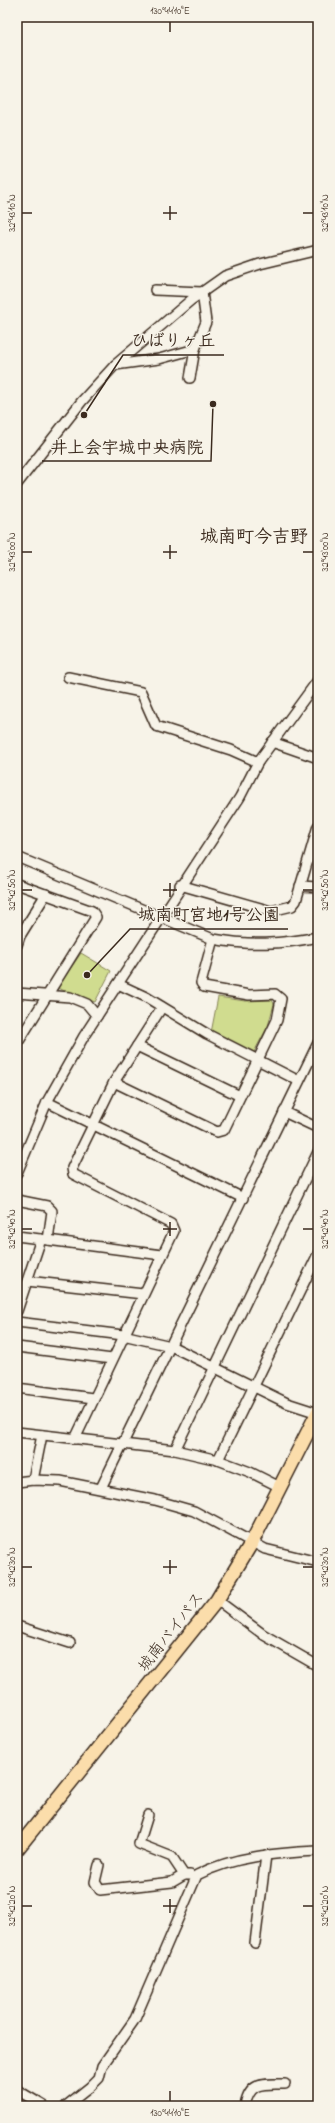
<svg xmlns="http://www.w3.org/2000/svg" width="335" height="2123" viewBox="0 0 335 2123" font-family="'Indie Flower','Klee One',sans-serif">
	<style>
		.green { fill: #d0dc8f; stroke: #868356 }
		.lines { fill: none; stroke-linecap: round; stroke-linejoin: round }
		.minor-casing { stroke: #3b2a1e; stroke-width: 12 }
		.highway-casing { stroke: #3b2a1e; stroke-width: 16 }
		.minor { stroke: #f7f3e8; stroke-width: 9 }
		.highway { stroke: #fbddab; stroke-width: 13 }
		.ticks { fill: none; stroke: #3b2a1e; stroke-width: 1.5 }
		.labels { text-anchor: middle; stroke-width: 3; stroke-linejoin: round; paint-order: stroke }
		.street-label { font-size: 16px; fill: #3b2a1e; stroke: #f7f3e8 }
		.quarter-label { font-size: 18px; font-weight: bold; fill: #3b2a1e; stroke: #f7f3e8 }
		.leader { fill: none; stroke: #3b2a1e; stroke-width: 1.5 }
		.callout-dot { fill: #3b2a1e; stroke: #f7f3e8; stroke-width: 1.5 }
		.callout-label { font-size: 17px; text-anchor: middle; font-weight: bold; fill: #3b2a1e; stroke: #f7f3e8; stroke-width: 3; stroke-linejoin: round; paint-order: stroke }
		.neatline { fill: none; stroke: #3b2a1e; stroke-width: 1.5 }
		.ticks-label { font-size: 10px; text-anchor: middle; fill: #3b2a1e }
	</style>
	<rect width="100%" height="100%" fill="#f7f3e8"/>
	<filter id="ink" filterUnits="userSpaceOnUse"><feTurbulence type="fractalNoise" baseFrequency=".025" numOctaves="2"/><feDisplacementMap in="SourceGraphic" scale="8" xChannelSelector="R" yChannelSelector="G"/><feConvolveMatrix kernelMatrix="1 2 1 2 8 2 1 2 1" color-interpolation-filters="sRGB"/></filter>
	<g filter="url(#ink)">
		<g class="green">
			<polygon points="81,953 111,971 95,1002 57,988"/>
			<polygon points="218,997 245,1001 272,1000 274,1004 268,1026 254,1052 211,1033"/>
		</g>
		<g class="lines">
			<defs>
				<g id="minor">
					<polyline points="155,290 202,292 206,322 195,349 190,378"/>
					<polyline points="115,365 159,359 195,349"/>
					<polyline points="17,484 82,401 115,365 191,300 225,276 260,264 318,250"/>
					<polyline points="68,677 141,692 156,726 231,750 258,762"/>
					<polyline points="272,742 318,758"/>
					<path d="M17 857 213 939C250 946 282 944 318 937"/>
					<polyline points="17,884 92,911 96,917 17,1044"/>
					<polyline points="180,885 271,911 292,906 296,901 318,826"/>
					<polyline points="300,886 318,887"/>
					<polyline points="17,945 20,936 46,894"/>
					<polyline points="118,984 146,997 207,1034 299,1081"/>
					<polyline points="17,993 70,997 87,1004 97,1016"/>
					<polyline points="137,1046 240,1096"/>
					<polyline points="114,1082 217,1132 224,1130 277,1020 281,999 275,994 249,995 204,987 201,983 213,939"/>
					<polyline points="47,1102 243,1198"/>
					<polyline points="284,1112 318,1128"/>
					<polyline points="17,1173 47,1102 84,1036 240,797 258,762 318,680"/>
					<polyline points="17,1200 47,1206 52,1211 48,1240"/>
					<polyline points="17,1236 162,1255"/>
					<polyline points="27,1281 143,1294"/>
					<polyline points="17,1311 41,1239"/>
					<polyline points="17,1322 123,1335 171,1346 287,1403 318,1413"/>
					<polyline points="17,1347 112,1359"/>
					<polyline points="17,1388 93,1398"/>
					<polyline points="17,1432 175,1450 218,1460 250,1472 280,1487"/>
					<polyline points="75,1439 174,1231 171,1224 73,1174 72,1168 114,1082 162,1007"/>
					<polyline points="175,1450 318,1152"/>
					<polyline points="218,1460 318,1254"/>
					<polyline points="33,1480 42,1435"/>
					<polyline points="17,1482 33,1480 60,1481 155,1500 194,1511 265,1549 318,1562"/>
					<polyline points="101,1488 318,1043"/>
					<polyline points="217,1600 264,1635 318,1666"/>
					<polyline points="17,1626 70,1643"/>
					<polyline points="148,1815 139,1844 172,1857 184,1875 190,1875"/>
					<polyline points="99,1865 95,1882 100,1890 172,1882 184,1875"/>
					<polyline points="255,1943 266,1855"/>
					<polyline points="17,2090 44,2106"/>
					<path d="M66 2106 90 2087 99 2078 102 2066 135 2019 197 1875C234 1856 277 1853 318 1851"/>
					<path d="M245 2106C250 2081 263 2084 285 2084"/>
				</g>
				<polyline id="highway" points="17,1849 217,1600 252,1542 318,1412"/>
			</defs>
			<use href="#minor" class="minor-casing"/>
			<use href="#highway" class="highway-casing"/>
			<use href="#minor" class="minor"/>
			<use href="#highway" class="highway"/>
		</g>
	</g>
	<path class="ticks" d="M170 22V32M170 206V220M22 213H32M163 213H177M303 213H313M170 545V559M22 552H32M163 552H177M303 552H313M170 883V897M22 890H32M163 890H177M303 890H313M170 1222V1236M22 1229H32M163 1229H177M303 1229H313M170 1560V1574M22 1567H32M163 1567H177M303 1567H313M170 1899V1913M22 1906H32M163 1906H177M303 1906H313M170 2091V2101"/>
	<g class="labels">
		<g class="street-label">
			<text transform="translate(170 1631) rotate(-52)" y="6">城南バイパス</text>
		</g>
		<g class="quarter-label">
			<text x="254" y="542">城南町今吉野</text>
		</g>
	</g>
	<path class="leader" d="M84 415L123 355H224M213 404L211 461H42M87 975L130 929H288"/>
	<g class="callout-dot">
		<circle cx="84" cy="415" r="4"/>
		<circle cx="213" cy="404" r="4"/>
		<circle cx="87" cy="975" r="4"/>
	</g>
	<g class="callout-label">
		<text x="173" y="346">ひばりヶ丘</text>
		<text x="127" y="453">井上会宇城中央病院</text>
		<text x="209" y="920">城南町宮地1号公園</text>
	</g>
	<rect width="335" height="2123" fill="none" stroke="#f7f3e8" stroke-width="44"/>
	<rect x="22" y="22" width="291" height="2079" class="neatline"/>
	<g class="ticks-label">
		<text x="170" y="14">130°44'10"E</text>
		<text transform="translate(11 213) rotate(-90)" y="4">32°43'10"N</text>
		<text transform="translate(324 213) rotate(-90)" y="4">32°43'10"N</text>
		<text transform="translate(11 552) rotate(-90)" y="4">32°43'00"N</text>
		<text transform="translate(324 552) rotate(-90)" y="4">32°43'00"N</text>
		<text transform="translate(11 890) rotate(-90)" y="4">32°42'50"N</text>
		<text transform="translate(324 890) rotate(-90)" y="4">32°42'50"N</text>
		<text transform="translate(11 1229) rotate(-90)" y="4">32°42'40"N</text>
		<text transform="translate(324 1229) rotate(-90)" y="4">32°42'40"N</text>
		<text transform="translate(11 1567) rotate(-90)" y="4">32°42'30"N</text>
		<text transform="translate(324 1567) rotate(-90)" y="4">32°42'30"N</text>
		<text transform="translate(11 1906) rotate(-90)" y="4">32°42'20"N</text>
		<text transform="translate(324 1906) rotate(-90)" y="4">32°42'20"N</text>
		<text x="170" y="2116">130°44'10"E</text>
	</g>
</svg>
